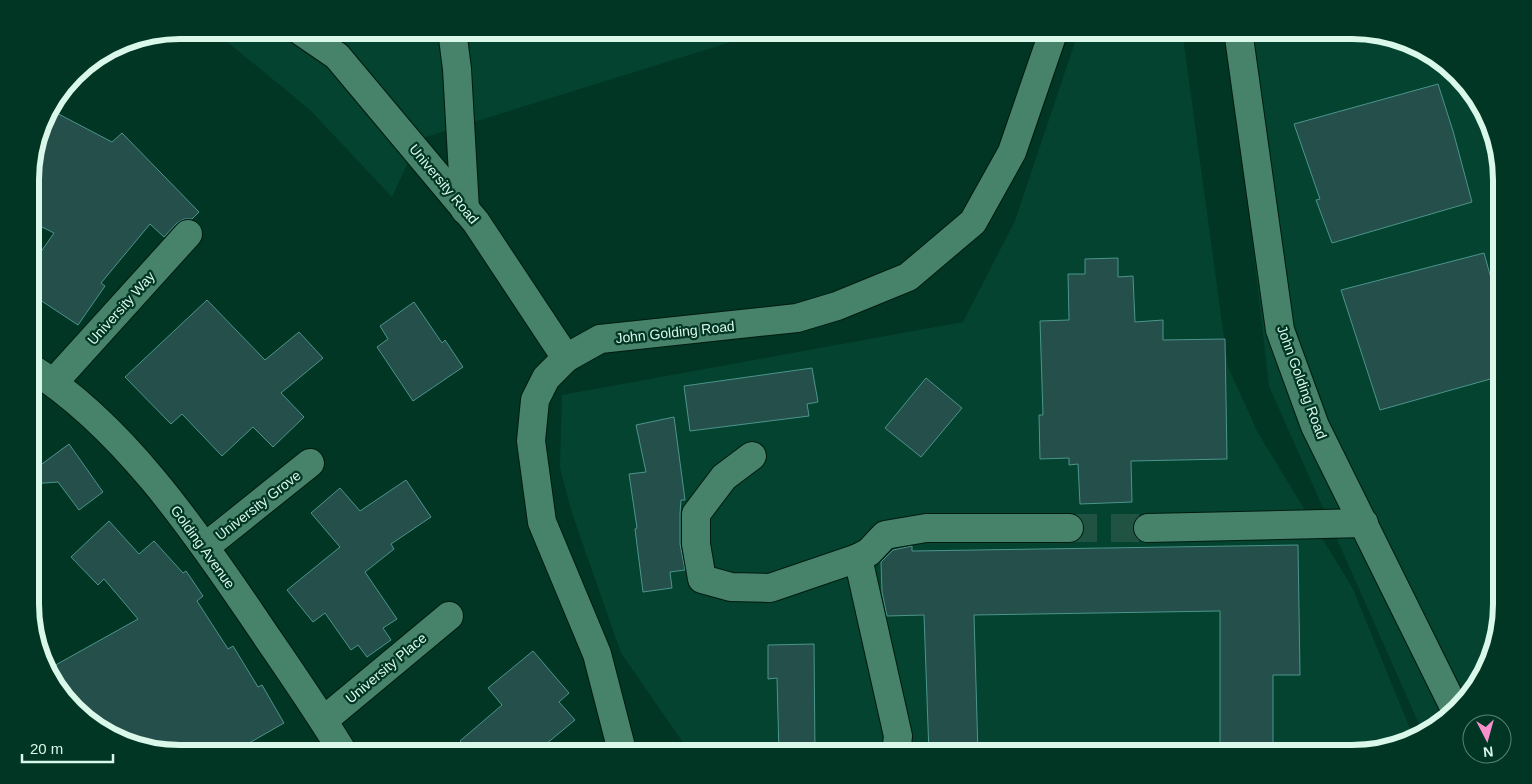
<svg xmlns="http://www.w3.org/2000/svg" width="1532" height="784" viewBox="0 0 1532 784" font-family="Helvetica,sans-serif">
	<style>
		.built { fill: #044330 }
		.building { fill: #254f4a; stroke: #4b958c }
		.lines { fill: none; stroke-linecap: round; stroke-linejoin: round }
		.minor-tunnel { stroke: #215343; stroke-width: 28; stroke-dasharray: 28 14; stroke-linecap: butt }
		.minor-casing { stroke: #001b10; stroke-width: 30 }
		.minor { stroke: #46836a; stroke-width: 28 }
		.labels { text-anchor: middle; stroke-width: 4.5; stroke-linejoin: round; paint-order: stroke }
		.street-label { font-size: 14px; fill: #d9f8ea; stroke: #013625 }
		.rim { fill: none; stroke: #d9f8ea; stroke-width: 6 }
	</style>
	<rect width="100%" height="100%" fill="#013625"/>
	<g class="built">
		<polygon points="213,30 770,30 419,139 392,197 310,110"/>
		<polygon points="1079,30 1182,30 1228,367 1258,433 1353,589 1413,736 1361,754 691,754 621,653 572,513 560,468 562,395 963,322 1015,221"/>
		<polygon points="1228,30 1352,30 1418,45 1471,89 1501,161 1502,604 1487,670 1436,729 1423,733 1269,386"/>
	</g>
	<g class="building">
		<polygon points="1438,84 1453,131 1472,202 1332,243 1316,200 1320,199 1294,124"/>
		<polygon points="49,109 112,142 122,133 199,212 192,219 184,219 177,223 164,237 150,224 101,283 105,286 78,325 31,294 31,266 54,233 30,221 30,170 46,113"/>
		<polygon points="1484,253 1501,314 1501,376 1380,410 1341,290"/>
		<polygon points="1118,258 1118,277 1133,276 1135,322 1163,320 1163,340 1225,339 1227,459 1131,461 1132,502 1080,504 1078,464 1069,465 1069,458 1040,459 1039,415 1043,415 1040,321 1069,320 1068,274 1085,274 1085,259"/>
		<polygon points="207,300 265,360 299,332 323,358 281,393 304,417 273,447 253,427 222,456 182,414 171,424 125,377"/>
		<polygon points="414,302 442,343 445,340 463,367 413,401 377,347 388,339 380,326"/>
		<polygon points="812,368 818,402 807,404 809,416 690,431 684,386"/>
		<polygon points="926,378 962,408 921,457 885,428"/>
		<polygon points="674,417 685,500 681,500 680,514 680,544 685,570 670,572 672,588 643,592 635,529 637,528 629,474 646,472 636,425"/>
		<polygon points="69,444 103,492 79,510 58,482 31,484 31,472"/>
		<polygon points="406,480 431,517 391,544 394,549 365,572 397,619 383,628 391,640 367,657 358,645 351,650 325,613 313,622 287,590 340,547 311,513 340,488 360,511"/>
		<polygon points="109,521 139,554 154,541 183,573 186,571 203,596 197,601 228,649 233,646 258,687 262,685 284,723 230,754 180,754 114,739 74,706 52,667 138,619 104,579 98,585 71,557"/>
		<polygon points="1298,545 1300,675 1273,675 1273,754 1220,754 1220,611 974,615 978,754 929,754 924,615 887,616 882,592 881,562 893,550 912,546 912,551"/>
		<polygon points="814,644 815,754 779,754 777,678 768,679 768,645"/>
		<polygon points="533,651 569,693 559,702 575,720 534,754 471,754 460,741 502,705 488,688"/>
	</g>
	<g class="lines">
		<polyline class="minor-tunnel" points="1069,528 1148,528"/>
		<defs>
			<g id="minor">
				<polyline points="299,30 337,56 476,222 566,358"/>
				<polyline points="452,30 457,69 465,210"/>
				<polyline points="1238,30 1280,330 1315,426 1454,707"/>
				<path d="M31 368C121 424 193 528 252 615 283 661 315 706 344 754"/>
				<polyline points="54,382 188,234"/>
				<polyline points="752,456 724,477 696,514 696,544 702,579 731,587 770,588 858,558 869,552 885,535 926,528 1069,528"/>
				<polyline points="1148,528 1364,523"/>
				<polyline points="205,547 310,463"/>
				<polyline points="858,558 898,736 896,754"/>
				<polyline points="324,720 449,616"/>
				<polyline points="621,754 621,747 597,654 542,522 531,441 535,400 546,378 566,358 600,339 797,318 837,306 908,277 973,222 1012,152 1054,30"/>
			</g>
		</defs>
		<use href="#minor" class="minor-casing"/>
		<use href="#minor" class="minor"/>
	</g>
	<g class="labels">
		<g class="street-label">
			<text transform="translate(444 184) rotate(50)" y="5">University Road</text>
			<text transform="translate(121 308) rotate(-48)" y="5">University Way</text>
			<text transform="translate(675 332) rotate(-6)" y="5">John Golding Road</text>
			<text transform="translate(1302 382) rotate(70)" y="5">John Golding Road</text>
			<text transform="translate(258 505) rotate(-38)" y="5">University Grove</text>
			<text transform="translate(203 547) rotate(54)" y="5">Golding Avenue</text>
			<text transform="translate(386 668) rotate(-40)" y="5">University Place</text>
		</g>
	</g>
	<path d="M0 0H1532V784H0ZM180 39H1352A141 141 0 0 1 1493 180V604A141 141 0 0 1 1352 745H180A141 141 0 0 1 39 604V180A141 141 0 0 1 180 39Z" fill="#013625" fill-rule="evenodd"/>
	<path class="rim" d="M180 39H1352A141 141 0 0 1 1493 180V604A141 141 0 0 1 1352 745H180A141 141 0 0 1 39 604V180A141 141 0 0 1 180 39Z"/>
	<g transform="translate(1487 739) rotate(174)"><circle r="24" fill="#013625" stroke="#578474"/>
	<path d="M0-4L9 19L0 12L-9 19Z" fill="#f890cb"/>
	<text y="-8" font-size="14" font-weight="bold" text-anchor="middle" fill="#d9f8ea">N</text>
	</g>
	<path d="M22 754v8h91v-8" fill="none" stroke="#d9f8ea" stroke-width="2.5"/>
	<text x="30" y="754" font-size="15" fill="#d9f8ea" stroke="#013625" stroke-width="4" paint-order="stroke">20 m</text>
</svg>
